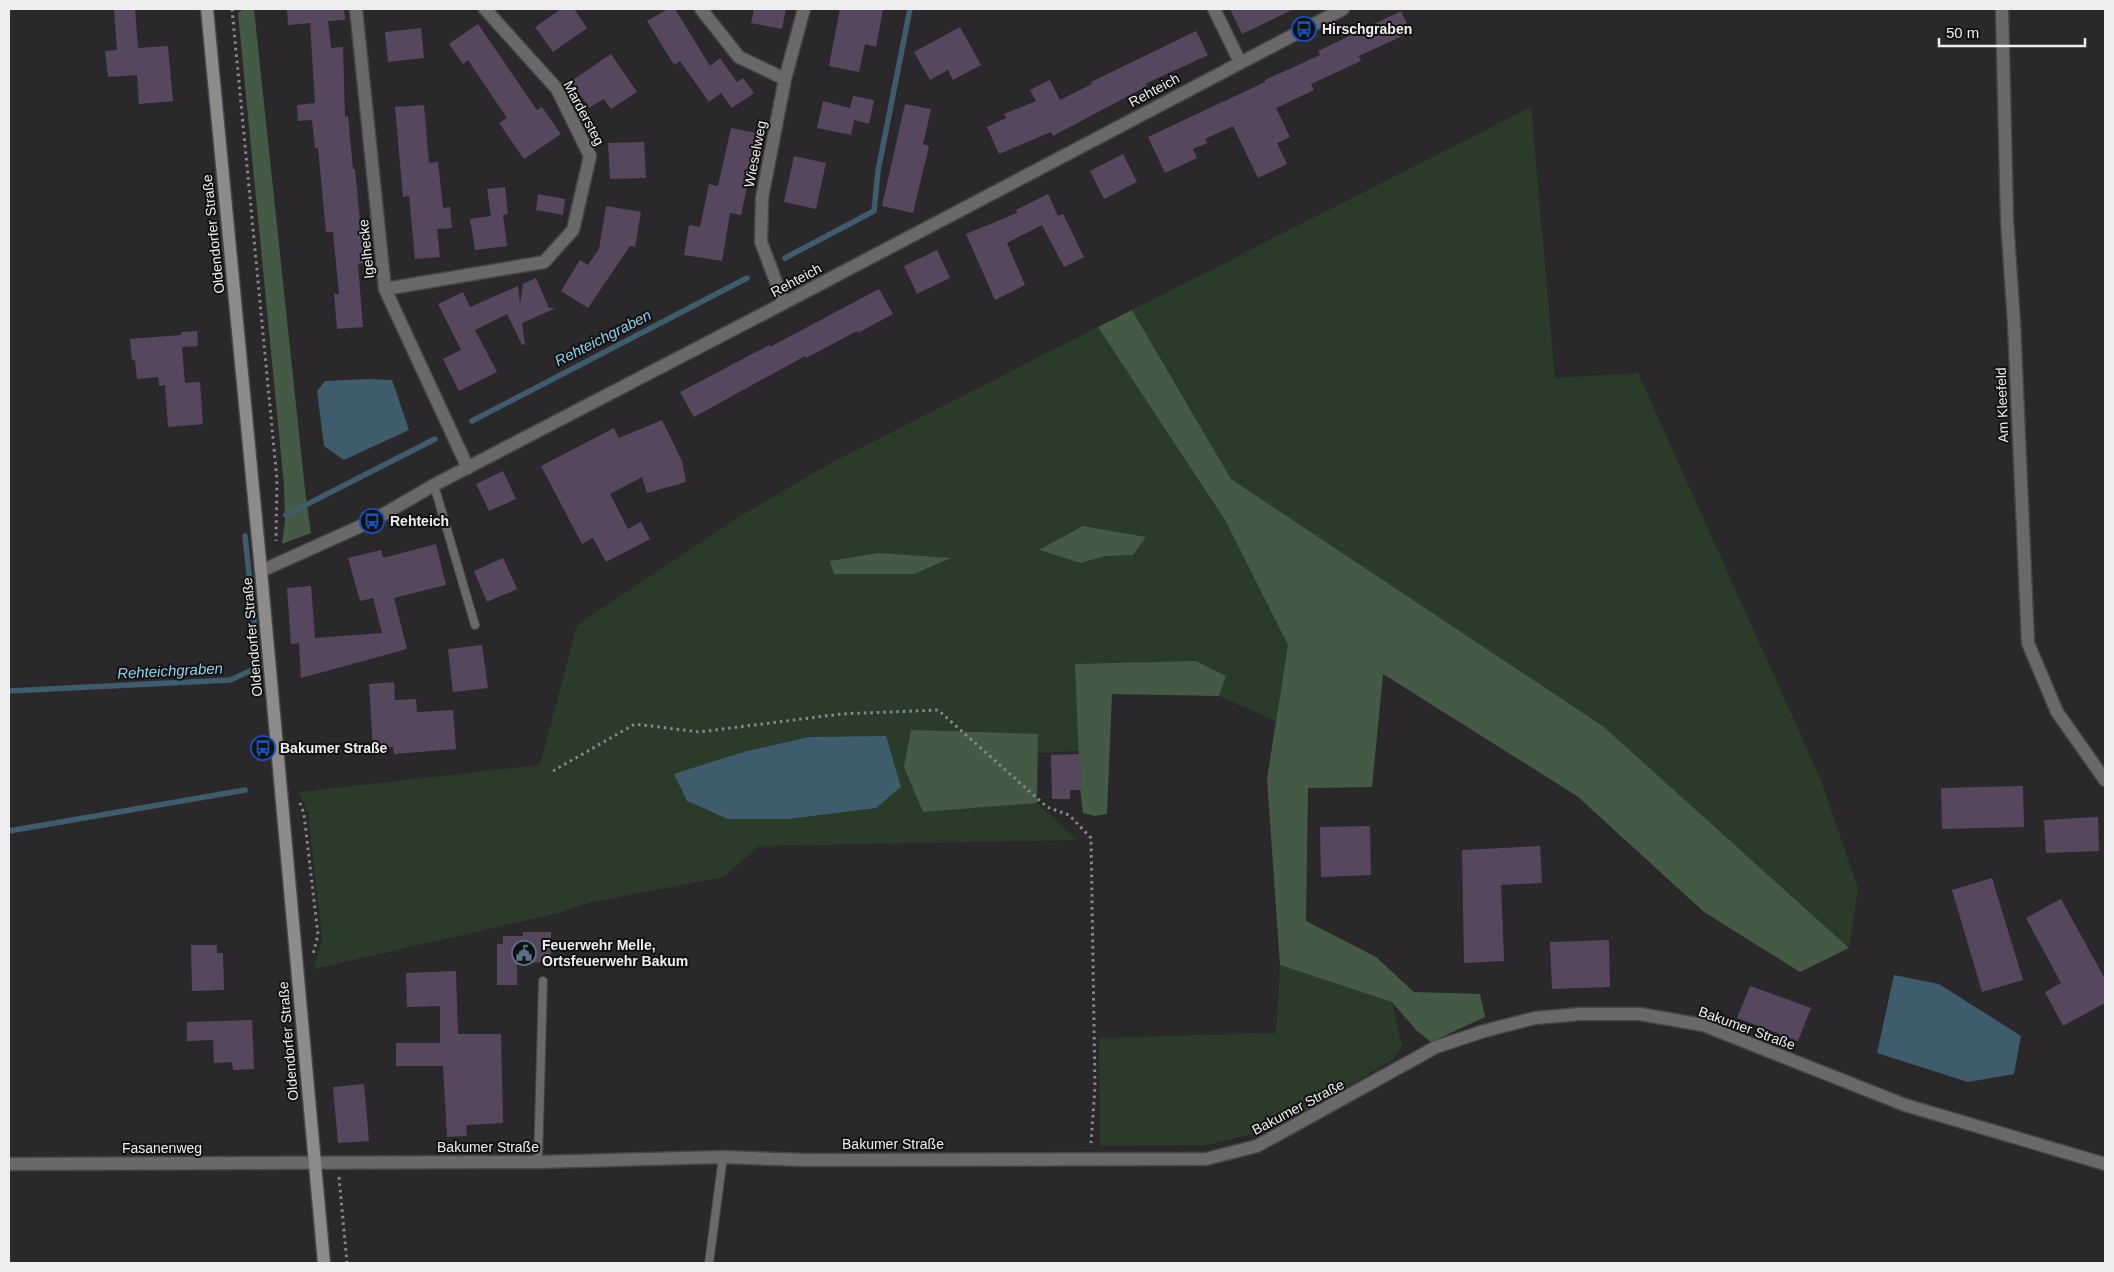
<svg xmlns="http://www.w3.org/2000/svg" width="2114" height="1272" viewBox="0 0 2114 1272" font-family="Helvetica,sans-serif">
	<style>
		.green { fill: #2a3b29 }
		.forest { fill: #455a44 }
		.water { fill: #3e5c6c }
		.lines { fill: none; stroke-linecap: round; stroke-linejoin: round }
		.stream { stroke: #3e5c6c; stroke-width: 5.5 }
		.building { fill: #57475e }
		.service-casing { stroke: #464446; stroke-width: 10 }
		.minor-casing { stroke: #464446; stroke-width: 15 }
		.secondary-casing { stroke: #464446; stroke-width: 15 }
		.path { stroke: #8a888b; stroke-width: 3; stroke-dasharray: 2.5 4; stroke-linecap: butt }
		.service { stroke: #6a6868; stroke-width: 8 }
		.minor { stroke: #6a6868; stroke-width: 12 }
		.secondary { stroke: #8e8b8b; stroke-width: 12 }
		.labels { text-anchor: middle; stroke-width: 4; stroke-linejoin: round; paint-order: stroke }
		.poi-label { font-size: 14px; font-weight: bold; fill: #efedef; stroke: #121213; text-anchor: start }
		.street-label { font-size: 14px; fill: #efedef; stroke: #121213 }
		.water-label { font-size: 15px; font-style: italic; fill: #93ceec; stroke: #121213 }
	</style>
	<rect width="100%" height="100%" fill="#2a282b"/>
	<g class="green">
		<polygon points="1531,107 1555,378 1638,373 1820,778 1858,888 1849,948 1604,727 1231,479 1132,310"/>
		<polygon points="1098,327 1225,520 1288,645 1276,721 1219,696 1225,676 1075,664 1079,751 1038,753 1038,734 923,812 1037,803 1077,840 759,846 723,877 588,903 558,913 314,969 322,937 308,813 299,792 540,765 577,625 747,512 831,463"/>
		<polygon points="1280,965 1392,1002 1402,1046 1392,1060 1319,1104 1269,1130 1207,1145 1100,1146 1099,1038 1276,1033"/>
	</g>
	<g class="forest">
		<polygon points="243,9 254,9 306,499 311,533 282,544 285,521 284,485 238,13"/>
		<polygon points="1132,310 1231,479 1604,727 1849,948 1800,972 1704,912 1577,796 1383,674 1372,787 1308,788 1306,921 1376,957 1414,992 1480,994 1485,1017 1431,1042 1416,1030 1392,1002 1280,965 1267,779 1288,645 1225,520 1098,327"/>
		<polygon points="1083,526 1146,537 1133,555 1104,556 1081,563 1039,550"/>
		<polygon points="879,553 951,558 914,574 834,574 830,561"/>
		<polygon points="1196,661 1226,676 1219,696 1112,694 1107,814 1095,816 1083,813 1080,787 1075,664"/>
		<polygon points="911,730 1038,734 1037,803 923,812 904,767"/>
	</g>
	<g class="water">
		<polygon points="367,379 392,380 409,430 344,460 324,446 317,391 325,381"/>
		<polygon points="886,736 901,787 876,808 788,819 728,819 687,801 674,774 743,752 809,737"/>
		<polygon points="1894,975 1939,984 2021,1036 2014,1074 1968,1082 1877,1053"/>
	</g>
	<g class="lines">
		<g class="stream">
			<polyline points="785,258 874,211 878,171 910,9"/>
			<polyline points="472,421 747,278"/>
			<polyline points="286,515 435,439"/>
			<polyline points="9,691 230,680 259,667 245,536"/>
			<polyline points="9,831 245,790"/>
		</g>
	</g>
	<g class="building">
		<polygon points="114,9 135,9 138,48 168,46 173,101 139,104 137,75 108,77 105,51 117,50"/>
		<polygon points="287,9 344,9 345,20 328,21 331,48 343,47 345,117 348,116 353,169 355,169 364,263 358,264 363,327 337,329 334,294 339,294 333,232 326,232 318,148 315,148 312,120 298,121 297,105 315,103 310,23 288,25"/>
		<polygon points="561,9 574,9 587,28 553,52 535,27"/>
		<polygon points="668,9 675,9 710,66 720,58 737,82 743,78 754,93 732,108 721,93 709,102 680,61 674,65 647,21"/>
		<polygon points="754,9 786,9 782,29 751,23"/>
		<polygon points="840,9 883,9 876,47 865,44 859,72 829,66"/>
		<polygon points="1230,9 1294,9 1242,34"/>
		<polygon points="1401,11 1411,32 1359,56 1361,61 1311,84 1314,90 1276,108 1290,137 1277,143 1287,164 1258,178 1233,126 1205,139 1207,143 1193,149 1197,158 1165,173 1148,137 1265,82 1265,80 1320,55 1318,51"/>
		<polygon points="478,24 537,110 542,107 561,134 524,159 499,123 507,118 468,60 463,64 449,44"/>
		<polygon points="960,27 981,65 953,80 948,70 930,80 914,52"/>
		<polygon points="421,28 424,58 388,62 385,32"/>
		<polygon points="1196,31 1208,55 1145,84 1147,86 1053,136 1051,132 999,154 987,127 1006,118 1004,114 1036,101 1030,90 1050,80 1060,100 1092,84 1091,82"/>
		<polygon points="611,54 637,92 611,109 604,99 589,108 571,81"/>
		<polygon points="853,96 874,100 869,124 854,120 851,135 817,128 823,101 850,108"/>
		<polygon points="905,104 931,109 923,144 929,146 913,213 882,206"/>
		<polygon points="424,105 429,163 438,162 443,208 450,207 452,228 437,229 440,257 415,259 409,196 403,197 395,107"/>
		<polygon points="731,128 762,134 754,169 751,169 741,215 730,213 722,261 684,255 689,225 700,227 709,184 718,186"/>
		<polygon points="644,142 646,178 610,179 608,143"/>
		<polygon points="1123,154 1137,182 1104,199 1090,171"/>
		<polygon points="794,156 826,163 816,209 784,202"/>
		<polygon points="505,187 508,214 503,215 507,246 475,250 470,219 491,216 487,189"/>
		<polygon points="538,194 565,199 563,215 536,210"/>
		<polygon points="1048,194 1058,216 1063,214 1084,257 1064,267 1042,225 1007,243 1025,285 995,300 966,234 1017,213 1016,210"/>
		<polygon points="606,206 641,212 635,247 630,246 588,308 561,291 580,260 588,265 599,249"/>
		<polygon points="937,250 950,278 917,294 904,266"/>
		<polygon points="536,278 549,308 556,308 522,323 525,344 522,345 507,314 475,330 497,372 459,391 443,359 461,350 438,304 463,292 470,307 518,286 520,304 523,284"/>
		<polygon points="879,289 893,314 858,333 857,331 806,358 805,356 694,417 680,392 769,345 770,347"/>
		<polygon points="197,331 198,346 182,347 185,383 200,382 203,424 168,427 165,385 159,386 158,377 137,379 135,360 132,360 130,339 181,335 181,332"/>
		<polygon points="662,420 682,461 686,482 647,493 642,477 610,494 628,529 641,522 650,539 606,562 593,538 582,544 541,466 614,428 619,438"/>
		<polygon points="503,471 516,499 489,511 476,484"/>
		<polygon points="436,544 446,585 394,598 407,649 301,678 299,643 291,644 287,588 311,586 315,638 382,633 373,598 360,601 348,558 381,550 383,558"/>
		<polygon points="503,558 517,589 487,602 474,571"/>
		<polygon points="482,645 488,688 453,692 448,649"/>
		<polygon points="394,682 395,700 416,699 417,712 453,710 456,749 394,754 393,747 373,748 369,684"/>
		<polygon points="1080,754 1081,790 1070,790 1070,799 1052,799 1051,755"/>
		<polygon points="2023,786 2024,827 1942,829 1941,788"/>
		<polygon points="2098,817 2099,851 2046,853 2044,820"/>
		<polygon points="1370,826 1371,875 1321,877 1320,827"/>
		<polygon points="1540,846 1542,883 1501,885 1504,961 1464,963 1462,850"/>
		<polygon points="1992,878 2023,980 1982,992 1952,890"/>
		<polygon points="2061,899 2105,979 2105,1003 2063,1026 2045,992 2061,983 2026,918"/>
		<polygon points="523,932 551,932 551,962 517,963 517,985 497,985 497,944 503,944 503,936 523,936"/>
		<polygon points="1609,940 1610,987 1552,989 1550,942"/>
		<polygon points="191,945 217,945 217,953 223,953 224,990 192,991"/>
		<polygon points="456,971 458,1034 501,1034 503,1123 466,1125 467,1136 447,1137 443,1066 396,1066 396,1043 440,1043 440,1006 407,1007 406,973"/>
		<polygon points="1750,986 1811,1008 1798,1041 1737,1018"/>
		<polygon points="252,1020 254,1069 233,1070 232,1062 214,1063 213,1040 187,1041 187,1022"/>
		<polygon points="364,1084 369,1141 338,1143 333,1087"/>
	</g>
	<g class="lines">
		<defs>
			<g id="service">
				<polyline points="434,485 475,625"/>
				<polyline points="538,1162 543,981"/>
				<polyline points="709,1263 723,1157"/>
			</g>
			<g id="minor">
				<polyline points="356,9 385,289 468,468"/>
				<polyline points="701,9 739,57 785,79"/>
				<polyline points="1214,9 1240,62"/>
				<polyline points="2002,9 2007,220 2014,323 2028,643 2057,712 2105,780"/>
				<polyline points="385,289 544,262 573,230 590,156 557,89 485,9"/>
				<polyline points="784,303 761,242 762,198 785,79 804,9"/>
				<polyline points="261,571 372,521 434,485 784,303 1343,9"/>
				<polyline points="9,1164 538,1162 723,1157 806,1160 1206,1159 1257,1146 1436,1047 1484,1031 1535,1018 1580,1014 1640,1014 1703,1025 1905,1105 2105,1164"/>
			</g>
			<polyline id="secondary" points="207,9 261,571 324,1263"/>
		</defs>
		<use href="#service" class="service-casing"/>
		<use href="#minor" class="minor-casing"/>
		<use href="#secondary" class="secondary-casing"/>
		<g class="path">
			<polyline points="232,9 277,480 276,541"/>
			<polyline points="553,771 635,724 699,732 841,714 938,710 1047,807 1069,815 1091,838 1095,1087 1091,1143"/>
			<polyline points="300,803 304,814 318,935 313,954"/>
			<polyline points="339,1177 347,1263"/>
		</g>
		<use href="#service" class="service"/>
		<use href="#minor" class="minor"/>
		<use href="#secondary" class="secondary"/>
	</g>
	<defs>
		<symbol id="bus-ring" viewBox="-11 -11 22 22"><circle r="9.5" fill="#121213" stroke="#1a4fb4" stroke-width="1.5"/><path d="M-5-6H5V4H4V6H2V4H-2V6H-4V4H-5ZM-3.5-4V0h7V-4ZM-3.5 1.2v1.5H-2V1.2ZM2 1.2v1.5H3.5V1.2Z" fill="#1a4fb4"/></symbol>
		<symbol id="civic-ring" viewBox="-11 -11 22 22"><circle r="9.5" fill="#121213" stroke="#5c6f8a" stroke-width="1.5"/><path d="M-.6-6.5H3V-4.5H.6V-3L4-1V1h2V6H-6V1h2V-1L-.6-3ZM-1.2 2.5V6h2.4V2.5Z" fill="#5c6f8a"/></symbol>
	</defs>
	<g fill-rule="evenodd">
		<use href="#bus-ring" x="1290" y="15" width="28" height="28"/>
		<use href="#bus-ring" x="358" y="507" width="28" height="28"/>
		<use href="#bus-ring" x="249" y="734" width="28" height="28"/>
		<use href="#civic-ring" x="510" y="939" width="28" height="28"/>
	</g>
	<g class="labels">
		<g class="poi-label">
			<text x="1322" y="34">Hirschgraben</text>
			<text x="390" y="526">Rehteich</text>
			<text x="280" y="753">Bakumer Straße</text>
			<text x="542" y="950">Feuerwehr Melle,<tspan x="542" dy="16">Ortsfeuerwehr Bakum</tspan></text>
		</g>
		<g class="street-label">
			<text transform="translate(1154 90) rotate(-28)" y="5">Rehteich</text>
			<text transform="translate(584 113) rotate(62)" y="5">Mardersteg</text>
			<text transform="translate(755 154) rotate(-79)" y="5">Wieselweg</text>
			<text transform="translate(213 234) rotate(-96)" y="5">Oldendorfer Straße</text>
			<text transform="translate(366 249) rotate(-96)" y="5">Igelhecke</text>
			<text transform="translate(796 280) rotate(-28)" y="5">Rehteich</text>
			<text transform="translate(2002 405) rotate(-92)" y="5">Am Kleefeld</text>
			<text transform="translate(252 637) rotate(-95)" y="5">Oldendorfer Straße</text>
			<text transform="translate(1747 1028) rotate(20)" y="5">Bakumer Straße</text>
			<text transform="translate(288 1041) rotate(-95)" y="5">Oldendorfer Straße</text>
			<text transform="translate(1298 1107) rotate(-28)" y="5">Bakumer Straße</text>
			<text x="893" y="1149">Bakumer Straße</text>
			<text x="488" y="1152">Bakumer Straße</text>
			<text x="162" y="1153">Fasanenweg</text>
		</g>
		<g class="water-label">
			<text transform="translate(603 338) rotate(-27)" y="5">Rehteichgraben</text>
			<text transform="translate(170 671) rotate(-3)" y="5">Rehteichgraben</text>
		</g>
	</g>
	<rect width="2114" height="1272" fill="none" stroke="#efedef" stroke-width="20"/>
	<path d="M1939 38v8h146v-8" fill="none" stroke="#efedef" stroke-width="2.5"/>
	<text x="1946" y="38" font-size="15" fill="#efedef" stroke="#121213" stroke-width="4" paint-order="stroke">50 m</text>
</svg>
